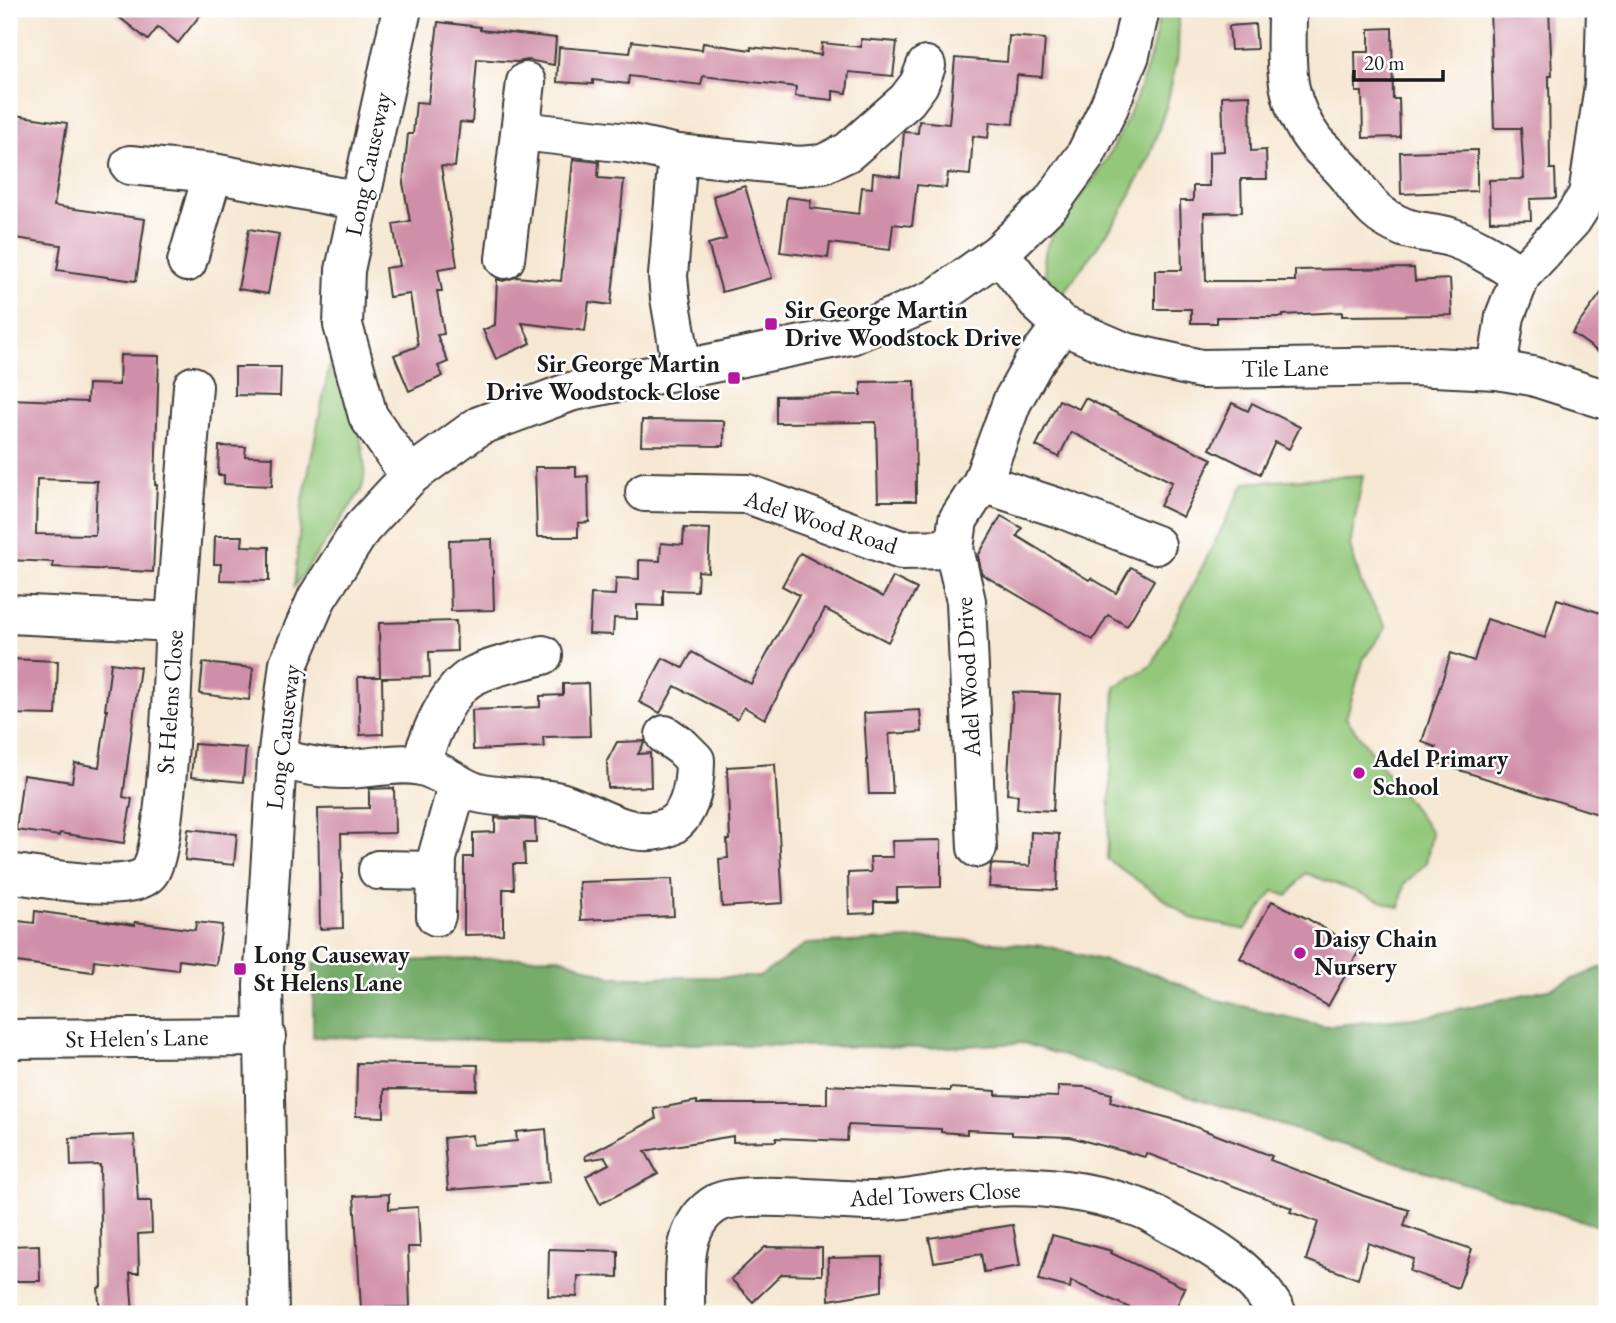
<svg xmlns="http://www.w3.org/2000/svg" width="1616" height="1323" viewBox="0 0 1616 1323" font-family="'EB Garamond',serif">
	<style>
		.green { fill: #93c87a; stroke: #58724b; stroke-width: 2 }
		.forest { fill: #76ac6a; stroke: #496443; stroke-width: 2 }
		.building { fill: #d08fa8; fill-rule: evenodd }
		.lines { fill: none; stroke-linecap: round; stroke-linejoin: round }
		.minor-casing { stroke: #3d3a37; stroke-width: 42 }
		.minor { stroke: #fff; stroke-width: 38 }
		.poi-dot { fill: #b5179e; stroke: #fff; stroke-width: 2.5 }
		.labels { text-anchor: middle; stroke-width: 5; stroke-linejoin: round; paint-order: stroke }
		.street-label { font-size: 24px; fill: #1c1c1c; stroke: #fff }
		.poi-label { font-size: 24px; font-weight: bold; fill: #1c1c1c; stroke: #fff; text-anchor: start }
	</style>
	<rect width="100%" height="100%" fill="#fff"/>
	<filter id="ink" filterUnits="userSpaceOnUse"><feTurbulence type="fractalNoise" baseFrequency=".0143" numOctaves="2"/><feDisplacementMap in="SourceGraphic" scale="14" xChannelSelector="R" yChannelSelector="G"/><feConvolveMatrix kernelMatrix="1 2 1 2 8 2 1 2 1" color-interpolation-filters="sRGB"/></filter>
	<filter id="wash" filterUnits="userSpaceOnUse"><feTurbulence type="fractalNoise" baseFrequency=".00686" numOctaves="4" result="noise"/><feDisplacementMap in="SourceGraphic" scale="28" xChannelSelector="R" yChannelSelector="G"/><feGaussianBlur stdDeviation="1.57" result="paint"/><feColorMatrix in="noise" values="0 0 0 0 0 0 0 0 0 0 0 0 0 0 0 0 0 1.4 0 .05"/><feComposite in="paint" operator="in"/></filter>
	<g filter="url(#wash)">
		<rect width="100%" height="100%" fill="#f6e7d2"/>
		<g class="green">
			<path d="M1160 9H1179L1178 55 1167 104 1149 158 1120 215 1060 298C1049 285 1042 272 1045 254 1050 225 1085 195 1101 169 1129 121 1153 65 1160 9Z"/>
			<path d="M331 357C344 395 375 453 361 491L294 587 302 506Z"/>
			<polygon points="1363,475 1350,546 1361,583 1386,628 1364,658 1346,718 1432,833 1426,863 1404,884 1400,908 1305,873 1288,896 1274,891 1245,930 1191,918 1107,859 1115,687 1152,665 1245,483"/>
		</g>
		<polygon class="forest" points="933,938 1046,946 1156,974 1214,999 1324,1026 1424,1017 1552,988 1607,965 1607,1229 1023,1043 928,1048 313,1037 313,963 559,957 611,977 759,977 806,944"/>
		<g id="blocks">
			<g class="building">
				<polygon points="109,9 205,9 178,43 158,27 148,40"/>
				<polygon points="1490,9 1549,9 1552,76 1549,76 1550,169 1555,169 1556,198 1530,199 1531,220 1490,221 1489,180 1524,179 1521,128 1494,128"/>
				<polygon points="438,22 480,27 480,30 556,38 554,65 528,60 517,62 477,59 472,123 460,122 455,167 441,166 457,266 438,269 442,291 437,291 444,334 437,335 448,362 438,366 443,376 409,391 394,355 418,346 410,294 389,297 385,268 400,266 393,224 410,221 403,183 408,134 413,134 416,102 428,103"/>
				<polygon points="1255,24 1257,49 1231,50 1229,26"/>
				<polygon points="1392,28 1393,99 1399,99 1400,137 1363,138 1362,92 1356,92 1355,52 1369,52 1369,29"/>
				<polygon points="1009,36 1045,39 1042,77 1017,75 1013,124 990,122 988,138 973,136 970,175 948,173 946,188 917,185 912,226 893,224 890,250 830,243 828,258 780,252 787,197 811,200 810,208 859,214 862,187 872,188 873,173 900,177 904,132 918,133 919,121 949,124 955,58 1007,62"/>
				<polygon points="861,39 897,42 893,76 849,72 847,93 833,91 833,100 795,96 796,87 703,76 701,85 629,76 628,84 593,80 593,84 557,82 559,47 630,53 632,41 702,50 703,43 751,50 751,47 821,55 822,43 861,47"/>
				<polygon points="1250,95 1251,151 1266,150 1267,179 1241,179 1242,212 1204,213 1206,281 1295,281 1295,270 1414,268 1415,281 1450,279 1452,315 1342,316 1342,312 1283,315 1283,317 1217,317 1217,323 1191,323 1191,309 1155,309 1155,270 1182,270 1180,201 1193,201 1193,186 1209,186 1209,152 1224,151 1222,96"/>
				<polygon points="9,114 67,123 54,206 145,219 136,281 57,270 61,245 9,237"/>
				<polygon points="1477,150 1477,191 1401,194 1400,152"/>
				<polygon points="573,159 599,162 598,178 624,180 611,305 589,302 585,331 522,323 531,343 496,359 483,330 495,325 497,279 503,281 516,277 561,281"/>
				<polygon points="745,186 772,278 722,292 708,244 726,239 713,196"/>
				<polygon points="249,229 279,234 268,294 238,289"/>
				<polygon points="1607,285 1607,358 1572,333"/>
				<path d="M120 355 159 356 155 485H157L153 572 53 567V562L9 560V399L87 402 88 384 119 385ZM37 479 97 481 95 535 36 534Z"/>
				<polygon points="235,367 281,367 280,396 235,395"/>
				<polygon points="915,381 916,501 878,501 876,422 776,423 776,396 861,395 861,382"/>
				<polygon points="1085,398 1212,459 1183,517 1160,506 1172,482 1071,432 1059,457 1036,446 1059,400 1079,409"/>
				<polygon points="1232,403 1248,411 1252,403 1300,427 1289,449 1275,442 1260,474 1210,449"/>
				<polygon points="642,420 724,421 724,446 641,445"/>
				<polygon points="219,446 246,447 245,456 273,457 272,486 224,484 224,475 218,475"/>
				<polygon points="535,467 576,467 576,477 588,476 589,522 578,523 578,537 537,537"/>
				<polygon points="1001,516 1022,528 1017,536 1089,580 1091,578 1116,593 1131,567 1154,580 1127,626 1108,615 1093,640 982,574 978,556"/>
				<polygon points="684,528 710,529 708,572 698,571 697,591 663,590 663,606 637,605 637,619 614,618 613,635 589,634 591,594 615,595 616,578 639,579 639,560 660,561 661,543 683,545"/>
				<polygon points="215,536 243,536 242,546 269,547 269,581 220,580 221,564 214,564"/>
				<polygon points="492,539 494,610 451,611 449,540"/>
				<polygon points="800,553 883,597 893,577 917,589 888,642 825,609 765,719 744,707 737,719 675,686 660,713 639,702 663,658 683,668 692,652 751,684 799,595 782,586"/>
				<polygon points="1557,599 1607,615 1607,817 1431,761 1436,747 1422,742 1451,653 1474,661 1487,619 1545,638"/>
				<polygon points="456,621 457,651 429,652 430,677 382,678 383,734 360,735 358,677 380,677 379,623"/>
				<polygon points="9,659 58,661 56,715 9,714"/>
				<polygon points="111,663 140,667 123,797 132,799 124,843 60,833 59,836 16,830 23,775 72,782 75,763 99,767 107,710 105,710"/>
				<polygon points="203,663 253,668 249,700 200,694"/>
				<polygon points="588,683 590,736 543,737 544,747 473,750 472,710 540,707 540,696 563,695 563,684"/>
				<polygon points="1013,692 1060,694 1053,811 1017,809 1018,795 1007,794"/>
				<polygon points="920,710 922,732 889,734 893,794 869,794 864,713"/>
				<polygon points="645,741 638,754 650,753 651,787 608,788 607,761 617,742"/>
				<polygon points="194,744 246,748 243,782 191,777"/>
				<polygon points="775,764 783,903 722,907 719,859 728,858 727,840 730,840 727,767"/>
				<polygon points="394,788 395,833 341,834 343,928 320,929 318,809 369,808 369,789"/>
				<polygon points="495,818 535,820 536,843 524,843 525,864 513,864 514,889 503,889 503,934 464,935 464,857 473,857 473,833 495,832"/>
				<polygon points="188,829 237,834 234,865 185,860"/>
				<polygon points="1031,832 1059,834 1057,890 989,887 991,864 1030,866"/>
				<polygon points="941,840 941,887 897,888 897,902 874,902 874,913 849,914 848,873 871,872 870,857 893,857 892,841"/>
				<polygon points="672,879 674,916 581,920 579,882"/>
				<polygon points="1272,901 1306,918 1360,949 1328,1006 1240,958"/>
				<polygon points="35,911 135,925 135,922 195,930 196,922 222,925 216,965 179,960 178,970 94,960 93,972 9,961 9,920 34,923"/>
				<polygon points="357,1063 478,1065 477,1090 384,1089 384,1117 356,1116"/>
				<polygon points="827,1085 950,1091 950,1088 996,1091 996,1095 1058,1097 1058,1086 1085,1087 1112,1094 1110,1102 1180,1121 1272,1156 1270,1160 1364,1196 1409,1210 1404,1226 1472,1249 1458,1288 1410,1271 1414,1259 1368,1243 1358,1279 1306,1260 1318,1222 1290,1212 1292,1208 1146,1153 1145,1157 1070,1137 1012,1135 1012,1132 967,1130 967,1134 941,1132 941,1129 848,1125 847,1141 776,1138 776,1141 733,1142 733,1136 645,1151 658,1174 600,1204 586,1176 609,1164 605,1157 586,1160 585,1156 656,1119 654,1109 697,1101 697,1104 827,1104"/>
				<polygon points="546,1129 550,1182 448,1190 444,1138 472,1135 473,1145 517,1141 516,1132"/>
				<polygon points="134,1135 138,1201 151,1201 152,1233 138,1234 139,1273 130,1273 133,1314 100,1314 98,1288 102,1287 100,1165 71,1166 70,1138"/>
				<polygon points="389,1194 389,1209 418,1207 420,1247 408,1247 410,1307 361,1308 354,1196"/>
				<polygon points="1013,1225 1020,1266 984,1272 981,1254 934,1262 929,1238"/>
				<polygon points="1052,1235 1112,1251 1111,1253 1185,1288 1173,1314 1143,1314 1071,1281 1070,1288 1039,1280"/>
				<polygon points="39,1245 40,1281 9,1281 9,1246"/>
				<polygon points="765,1247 822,1248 822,1275 782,1274 753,1302 731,1279"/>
				<polygon points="549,1249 618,1251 618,1277 578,1276 577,1297 548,1296"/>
				<polygon points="882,1257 882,1291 829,1300 828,1258"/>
			</g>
		</g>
	</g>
	<g filter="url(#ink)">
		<use href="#blocks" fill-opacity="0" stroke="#3d3a37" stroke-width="2"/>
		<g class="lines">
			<defs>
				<g id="minor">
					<polyline points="402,9 345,270 343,325 368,416 410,476"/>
					<path d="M1287 9C1287 61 1281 98 1315 142 1326 154 1339 164 1349 177 1366 200 1373 215 1403 227 1418 233 1435 232 1450 237 1476 245 1498 261 1521 275"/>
					<polyline points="521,131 627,143 678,154 799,166 823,164 848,152 907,100 919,84 926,66"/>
					<polyline points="678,154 668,276 670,298 682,368"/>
					<polyline points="130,165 213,173 360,201"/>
					<polyline points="999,253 1040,305 1062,325 1125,352 1201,369 1412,366 1497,370 1532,376 1607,400"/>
					<polyline points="505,259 526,82"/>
					<polyline points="187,262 213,173"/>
					<polyline points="1497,370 1505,316 1521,275 1572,220 1588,195 1604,86 1606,9"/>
					<polyline points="982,483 1065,510 1156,545"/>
					<polyline points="645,492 748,494 901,550 954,549"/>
					<polyline points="9,614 175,622"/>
					<path d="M277 759C299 763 324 770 346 769 370 769 396 761 421 766 442 770 457 787 478 793 505 800 536 795 563 803 594 813 625 837 659 830 690 824 695 786 695 760L682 747 665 735"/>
					<path d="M420 765C429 738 447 688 475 675 496 665 521 661 543 655"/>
					<polyline points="977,848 966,601 954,549 958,520 982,483 1012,402 1033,364 1062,325"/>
					<polyline points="378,870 436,871"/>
					<path d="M9 873C37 877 131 895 149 873 168 853 173 659 175 620 181 542 187 464 193 386"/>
					<polyline points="436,916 437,858 458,784"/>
					<polyline points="9,1039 266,1037"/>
					<polyline points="269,1314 263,985 277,759 289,663 317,598 362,528 410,476 479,426 570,392 851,335 935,299 999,253 1051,203 1085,156 1109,107 1130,55 1140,9"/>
					<path d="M685 1314C686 1277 678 1225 717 1203 742 1190 836 1201 870 1201 911 1202 949 1189 990 1187 1038 1184 1091 1191 1137 1207 1148 1210 1159 1218 1170 1224 1211 1245 1255 1271 1277 1314"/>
				</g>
			</defs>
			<use href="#minor" class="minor-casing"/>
			<use href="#minor" class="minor"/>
		</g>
	</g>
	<g class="poi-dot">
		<rect x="764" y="317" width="14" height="14" rx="3.5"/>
		<rect x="727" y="371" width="14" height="14" rx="3.5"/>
		<circle cx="1359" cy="773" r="7"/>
		<circle cx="1300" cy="953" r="7"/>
		<rect x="233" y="962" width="14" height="14" rx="3.5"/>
	</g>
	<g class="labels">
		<g class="street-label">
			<text transform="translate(368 164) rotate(-78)" y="8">Long Causeway</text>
			<text transform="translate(1285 368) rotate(-1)" y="8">Tile Lane</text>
			<text transform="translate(821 522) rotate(18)" y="8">Adel Wood Road</text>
			<text transform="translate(968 677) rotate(-93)" y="8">Adel Wood Drive</text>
			<text transform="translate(170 702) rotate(-86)" y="8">St Helens Close</text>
			<text transform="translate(283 737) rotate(-83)" y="8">Long Causeway</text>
			<text transform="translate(137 1038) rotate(-1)" y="8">St Helen's Lane</text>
			<text transform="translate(935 1194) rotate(-3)" y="8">Adel Towers Close</text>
		</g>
		<g class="poi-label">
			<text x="785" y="318">Sir George Martin<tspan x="785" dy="28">Drive Woodstock Drive</tspan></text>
			<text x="720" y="372" text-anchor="end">Sir George Martin<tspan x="720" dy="28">Drive Woodstock Close</tspan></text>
			<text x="1373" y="767">Adel Primary<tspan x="1373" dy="28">School</tspan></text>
			<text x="1314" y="947">Daisy Chain<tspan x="1314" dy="28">Nursery</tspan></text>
			<text x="254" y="963">Long Causeway<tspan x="254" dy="28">St Helens Lane</tspan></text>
		</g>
	</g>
	<rect width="1616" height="1323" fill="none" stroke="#fff" stroke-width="35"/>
	<path d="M1354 70v10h89v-10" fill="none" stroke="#1c1c1c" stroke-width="3.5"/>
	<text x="1364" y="70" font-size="21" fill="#1c1c1c" stroke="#ffffff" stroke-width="5" paint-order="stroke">20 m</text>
</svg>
